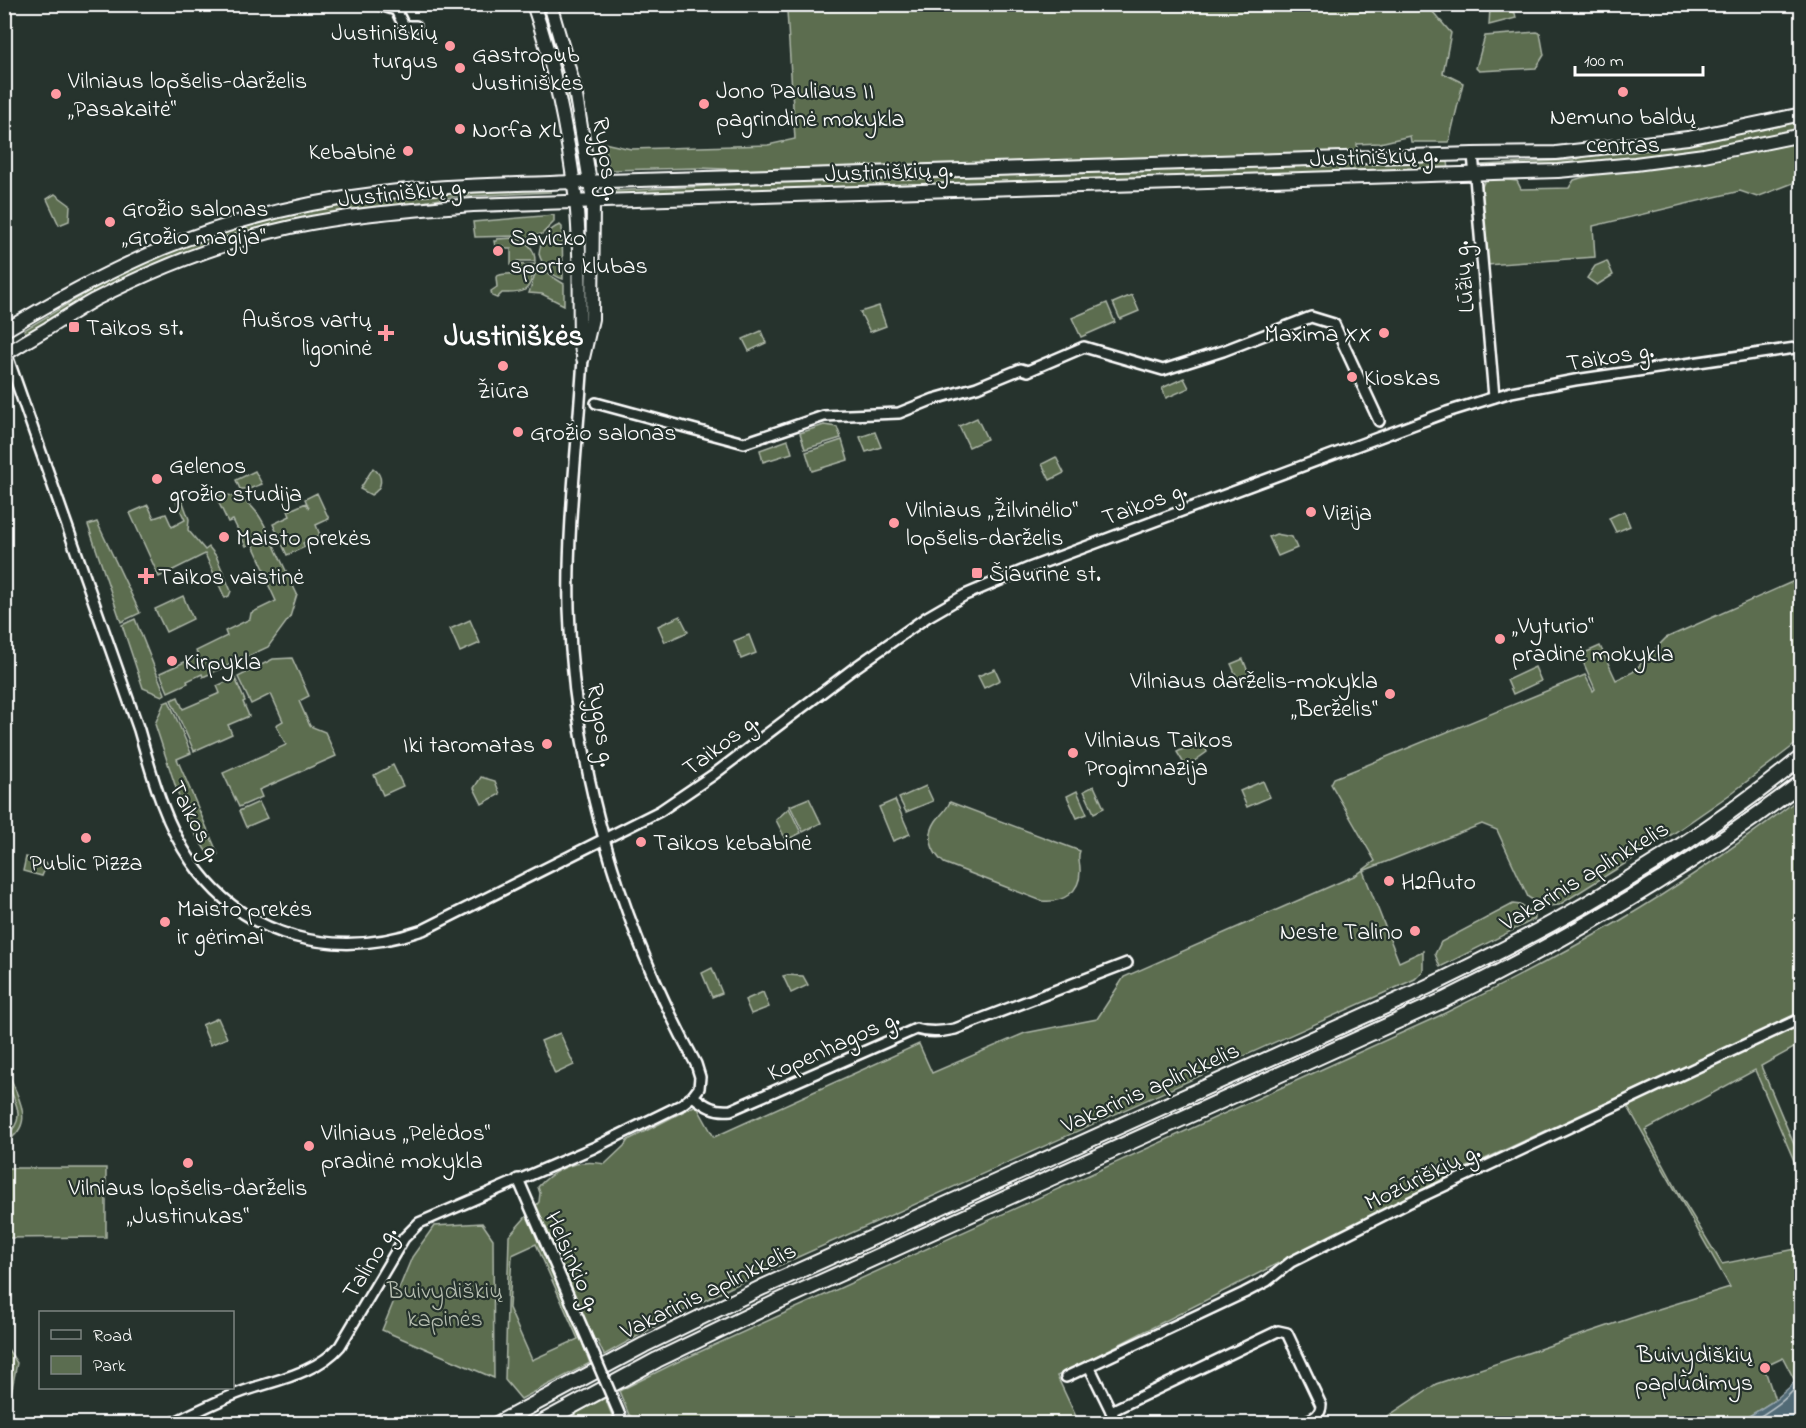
<svg xmlns="http://www.w3.org/2000/svg" width="1806" height="1428" viewBox="0 0 1806 1428" font-family="'Indie Flower',sans-serif">
	<style>
		.green { fill: #5b6d50; stroke: #adb6a8; stroke-width: 1.5; fill-rule: evenodd }
		.water { fill: #516a76; stroke: #97a6ad; stroke-width: 1.5 }
		.lines { fill: none; stroke-linecap: round; stroke-linejoin: round }
		.shore { stroke: #b9c3c8; stroke-width: 1.5 }
		.minor-casing { stroke: #fff; stroke-width: 14 }
		.major-casing { stroke: #fff; stroke-width: 16 }
		.highway-casing { stroke: #fff; stroke-width: 18 }
		.minor { stroke: #26332d; stroke-width: 9 }
		.major { stroke: #26332d; stroke-width: 12 }
		.highway { stroke: #26332d; stroke-width: 14 }
		.minor-bridge-casing { stroke: #fff; stroke-width: 14; stroke-linecap: butt }
		.minor-bridge { stroke: #26332d; stroke-width: 9 }
		.poi-dot { fill: #ff9aa2; stroke: #26332d; stroke-width: 2 }
		.labels { text-anchor: middle; stroke-width: 4.5; stroke-linejoin: round; paint-order: stroke }
		.poi-label { font-size: 24px; fill: #fff; stroke: #26332d; text-anchor: start }
		.street-label { font-size: 24px; fill: #fff; stroke: #26332d }
		.park-label { font-size: 24px; fill: #b5bdb0; stroke: #26332d }
		.district-label { font-size: 30px; font-weight: bold; fill: #fff; stroke: #26332d }
	</style>
	<rect width="100%" height="100%" fill="#26332d"/>
	<filter id="ink" filterUnits="userSpaceOnUse"><feTurbulence type="fractalNoise" baseFrequency=".0167" numOctaves="2"/><feDisplacementMap in="SourceGraphic" scale="12" xChannelSelector="R" yChannelSelector="G"/><feConvolveMatrix kernelMatrix="1 2 1 2 8 2 1 2 1" color-interpolation-filters="sRGB"/></filter>
	<g filter="url(#ink)">
		<g class="green">
			<polygon points="539,5 545,5 573,105 582,162 581,163 572,111"/>
			<polygon points="784,5 1427,5 1451,33 1443,73 1463,83 1449,142 1411,142 1410,136 1380,143 1357,144 1357,151 1343,154 779,171 699,168 609,170 604,143 631,149 768,145 795,139 787,11"/>
			<polygon points="1502,7 1515,13 1516,18 1489,25 1490,8"/>
			<polygon points="1537,32 1540,33 1544,55 1536,68 1479,71 1476,68 1485,36"/>
			<path d="M1801 119V129C1696 153 1591 167 1483 168L1481 165 1573 160 1595 154 1681 145Z"/>
			<path d="M1801 140V180L1757 197 1740 191 1593 226 1595 257 1487 265 1480 191 1485 180 1492 178 1517 181 1521 189 1569 188 1574 180C1604 171 1635 170 1665 166 1711 160 1757 150 1801 140Z"/>
			<polygon points="1448,161 1449,170 613,195 613,191 844,179"/>
			<polygon points="551,188 551,192 452,197 265,229 26,334 24,330 128,268 193,241 239,227 307,210 366,201 441,192"/>
			<polygon points="55,194 70,205 69,221 59,225 47,199"/>
			<polygon points="554,215 554,222 542,234 527,238 519,236 475,237 473,222"/>
			<path d="M560 225 562 227 563 279C552 276 542 265 539 254 540 242 548 229 560 225Z"/>
			<path d="M514 238C526 240 535 248 535 261H517V265H511V249H504V246H495L494 241H497V239Z"/>
			<polygon points="1607,261 1613,275 1597,285 1587,278 1595,266"/>
			<path d="M536 264C528 289 531 294 502 293L497 298 492 296 491 291 497 287 496 277C506 270 514 280 519 265Z"/>
			<polygon points="538,265 540,265 551,276 564,284 564,305 542,294 529,293"/>
			<polygon points="1132,295 1139,311 1120,319 1113,303"/>
			<polygon points="1107,303 1115,322 1081,337 1072,318"/>
			<polygon points="879,306 886,326 870,332 860,312"/>
			<polygon points="761,331 766,343 749,351 743,339"/>
			<polygon points="1184,378 1189,388 1166,398 1162,388"/>
			<polygon points="977,418 987,439 969,447 959,426"/>
			<polygon points="824,425 837,427 841,438 805,449 800,433"/>
			<polygon points="875,432 881,447 866,452 860,437"/>
			<polygon points="788,440 792,453 763,462 760,450"/>
			<polygon points="842,440 848,460 812,471 806,452"/>
			<polygon points="1056,457 1064,473 1050,480 1042,464"/>
			<path d="M373 468C384 476 383 488 371 495L360 489Z"/>
			<polygon points="255,471 262,484 249,489 240,489 236,480"/>
			<polygon points="317,493 329,519 316,525 320,535 303,543 305,547 287,555 273,524 290,516 288,511 306,503 309,508 305,499"/>
			<polygon points="179,495 181,497 189,519 188,530 205,550 209,547 216,556 231,591 229,596 225,598 205,554 159,577 130,513 148,505 154,518 166,514 172,527 185,520 174,497"/>
			<path d="M224 495C255 495 266 527 277 552 284 566 290 580 297 594L290 617 268 647 203 677 202 674 187 681 188 683 168 692 160 673 198 656 196 651 227 636 225 631 250 619 251 613 276 601 263 573 265 571 252 543 246 546 233 520 228 522 216 497Z"/>
			<polygon points="1624,511 1630,526 1616,532 1609,518"/>
			<polygon points="97,522 140,613 121,622 88,525"/>
			<polygon points="1276,534 1292,537 1297,548 1278,556 1269,537"/>
			<path d="M1801 578V740L1729 795 1674 833 1559 905 1549 906 1541 905 1528 897 1497 830 1482 824 1363 871 1399 962 1423 951V971L1415 979 736 1285 679 1313 604 1355 597 1340 583 1345 590 1363 521 1399 505 1380 509 1236 539 1202 540 1193 538 1187C556 1167 579 1159 605 1164L624 1146 628 1140 696 1105 714 1137 919 1044 932 1073 1025 1033 1097 1019 1124 977 1356 875 1375 861 1331 784 1334 778 1367 765 1585 675 1593 691 1595 689 1580 655 1600 646 1616 680 1633 672 1666 638ZM536 1244 578 1339 532 1360 509 1308 512 1255Z"/>
			<polygon points="183,596 193,619 166,632 155,609"/>
			<polygon points="680,616 688,632 665,642 658,626"/>
			<polygon points="135,619 165,694 162,696 143,688 122,625"/>
			<polygon points="470,620 480,643 460,652 450,629"/>
			<polygon points="749,635 756,653 741,659 734,641"/>
			<polygon points="292,658 309,696 299,701 310,726 325,732 336,756 259,790 262,797 239,807 223,773 286,745 276,725 283,721 271,694 251,704 238,677 273,659"/>
			<polygon points="1243,659 1250,677 1239,682 1231,664"/>
			<polygon points="1535,667 1541,681 1513,694 1507,680"/>
			<polygon points="995,669 1000,680 984,688 978,676"/>
			<polygon points="235,678 245,701 243,702 249,716 228,725 232,734 194,751 171,700 178,697 183,709 220,693 217,686"/>
			<polygon points="169,701 191,753 177,759 218,854 211,859 193,831 180,800 155,724 164,703"/>
			<polygon points="1202,740 1207,752 1186,767 1177,752"/>
			<polygon points="393,765 403,786 383,795 374,775"/>
			<polygon points="481,777 495,781 500,794 482,804 474,788"/>
			<polygon points="1263,781 1270,797 1247,807 1240,791"/>
			<polygon points="926,786 933,801 906,812 899,798"/>
			<polygon points="1094,786 1104,808 1094,813 1084,791"/>
			<polygon points="1077,791 1087,814 1077,818 1067,796"/>
			<path d="M1801 797V1013L1461 1170 1057 1376 1079 1423H639L637 1420 629 1415 619 1391 675 1363 1439 1016C1501 986 1562 954 1621 920 1684 883 1743 841 1801 797Z"/>
			<polygon points="809,798 821,823 803,832 790,806"/>
			<polygon points="895,800 910,834 893,841 879,807"/>
			<polygon points="259,802 267,818 246,827 239,811"/>
			<path d="M950 802 1080 851C1077 858 1080 862 1080 869 1081 893 1062 903 1042 901L944 863C931 852 926 836 936 821 941 814 946 811 950 802Z"/>
			<polygon points="789,808 801,833 786,840 776,820"/>
			<polygon points="26,857 47,864 42,876 23,871"/>
			<path d="M1513 904C1524 904 1528 910 1535 916V919L1440 967 1435 954 1441 942Z"/>
			<polygon points="712,968 722,993 712,997 702,973"/>
			<polygon points="787,975 803,976 808,985 791,993 783,976"/>
			<polygon points="763,992 769,1007 751,1014 745,1000"/>
			<polygon points="218,1018 227,1038 210,1045 202,1025"/>
			<polygon points="1801,1022 1801,1044 1761,1066 1801,1161 1801,1177 1755,1070 1645,1130 1681,1197 1722,1264 1801,1248 1801,1368 1794,1379 1783,1358 1764,1367 1775,1400 1738,1423 1376,1424 1436,1384 1652,1311 1730,1287 1627,1105"/>
			<polygon points="560,1033 574,1065 555,1074 541,1041"/>
			<path d="M5 1067C9 1074 12 1081 15 1089 25 1111 29 1128 5 1143V1137C35 1113 4 1094 5 1067Z"/>
			<polygon points="5,1168 106,1168 106,1237 5,1238"/>
			<polygon points="482,1223 493,1239 494,1378 382,1330 412,1257 434,1226"/>
			<polygon points="5,1345 17,1363 5,1424 4,1423"/>
			<polygon points="605,1398 615,1423 557,1423"/>
		</g>
		<polygon class="water" points="1801,1368 1801,1423 1738,1423 1775,1400 1792,1385"/>
		<g class="lines">
			<path class="shore" d="M1748 1424C1768 1411 1789 1400 1802 1379"/>
			<defs>
				<g id="minor">
					<polyline points="377,4 396,10 404,26 416,26"/>
					<polyline points="1473,154 1494,397"/>
					<path d="M4 347 139 730C152 775 164 822 191 861 245 940 336 960 423 930L660 811 713 775 853 669 927 617 965 595 1029 568 1447 412 1511 392 1575 380 1802 347"/>
					<polyline points="596,403 744,443 824,416 899,413 934,399 977,387 1021,369 1028,371 1084,347 1163,370 1223,351 1311,317 1334,324 1379,421"/>
					<path d="M693 1096C705 1106 715 1112 731 1110L916 1029C929 1033 942 1032 955 1029L1127 963"/>
					<polyline points="518,1179 589,1343"/>
					<polyline points="1089,1366 1111,1411"/>
					<polyline points="1066,1377 1244,1293 1267,1281 1291,1262 1408,1203 1802,1018"/>
					<path d="M171 1424C195 1412 219 1400 244 1391 276 1380 317 1373 340 1346L404 1238 419 1223 593 1148 681 1105 693 1096 699 1088 700 1077 696 1064C620 924 573 769 569 608 567 525 578 442 583 358"/>
					<path d="M1117 1424 1111 1411 1278 1331 1287 1333 1321 1405C1321 1417 1310 1419 1300 1424"/>
				</g>
				<g id="major">
					<path d="M533 4C555 67 568 135 576 201 581 246 579 293 580 338L582 352"/>
					<polyline points="550,4 575,90 593,201 592,319 583,358"/>
					<path d="M4 331C55 300 107 272 161 249 231 220 306 202 381 193 456 184 532 184 607 181L1473 154 1556 153 1688 138 1802 114"/>
					<path d="M4 355C18 346 33 337 47 329 63 319 78 309 94 300 156 268 223 242 291 227 351 214 412 210 473 205L1558 171 1635 164 1704 155 1802 135"/>
				</g>
				<g id="highway">
					<path d="M497 1424 644 1345 763 1287 1410 995C1548 931 1683 854 1802 757"/>
					<path d="M539 1424 657 1360 777 1302 1444 1000C1570 938 1690 868 1802 782"/>
				</g>
			</defs>
			<use href="#minor" class="minor-casing"/>
			<use href="#major" class="major-casing"/>
			<use href="#highway" class="highway-casing"/>
			<use href="#minor" class="minor"/>
			<use href="#major" class="major"/>
			<use href="#highway" class="highway"/>
			<defs>
				<polyline id="minor-bridge" points="589,1343 621,1418"/>
			</defs>
			<use href="#minor-bridge" class="minor-bridge-casing"/>
			<use href="#minor-bridge" class="minor-bridge"/>
		</g>
	</g>
	<g class="poi-dot">
		<circle cx="450" cy="46" r="6"/>
		<circle cx="460" cy="68" r="6"/>
		<circle cx="1623" cy="92" r="6"/>
		<circle cx="56" cy="94" r="6"/>
		<circle cx="704" cy="104" r="6"/>
		<circle cx="460" cy="129" r="6"/>
		<circle cx="408" cy="151" r="6"/>
		<circle cx="110" cy="222" r="6"/>
		<circle cx="498" cy="251" r="6"/>
		<rect x="68" y="321" width="12" height="12" rx="3"/>
		<path d="M383 324h6v6h6v6h-6v6h-6v-6h-6v-6h6z"/>
		<circle cx="1384" cy="333" r="6"/>
		<circle cx="503" cy="366" r="6"/>
		<circle cx="1352" cy="377" r="6"/>
		<circle cx="518" cy="432" r="6"/>
		<circle cx="157" cy="479" r="6"/>
		<circle cx="1311" cy="512" r="6"/>
		<circle cx="894" cy="523" r="6"/>
		<circle cx="224" cy="537" r="6"/>
		<rect x="971" y="567" width="12" height="12" rx="3"/>
		<path d="M143 567h6v6h6v6h-6v6h-6v-6h-6v-6h6z"/>
		<circle cx="1500" cy="639" r="6"/>
		<circle cx="172" cy="661" r="6"/>
		<circle cx="1390" cy="694" r="6"/>
		<circle cx="547" cy="744" r="6"/>
		<circle cx="1073" cy="753" r="6"/>
		<circle cx="86" cy="838" r="6"/>
		<circle cx="641" cy="842" r="6"/>
		<circle cx="1389" cy="881" r="6"/>
		<circle cx="165" cy="922" r="6"/>
		<circle cx="1415" cy="931" r="6"/>
		<circle cx="309" cy="1146" r="6"/>
		<circle cx="188" cy="1163" r="6"/>
		<circle cx="1765" cy="1368" r="6"/>
	</g>
	<g class="labels">
		<g class="poi-label">
			<text x="438" y="40" text-anchor="end">Justiniškių<tspan x="438" dy="28">turgus</tspan></text>
			<text x="472" y="62">Gastropub<tspan x="472" dy="28">Justiniškės</tspan></text>
			<text x="68" y="88">Vilniaus lopšelis-darželis<tspan x="68" dy="28">„Pasakaitė“</tspan></text>
			<text x="716" y="98">Jono Pauliaus II<tspan x="716" dy="28">pagrindinė mokykla</tspan></text>
			<text x="1623" y="124" text-anchor="middle">Nemuno baldų<tspan x="1623" dy="28">centras</tspan></text>
			<text x="472" y="137">Norfa XL</text>
			<text x="396" y="159" text-anchor="end">Kebabinė</text>
			<text x="122" y="216">Grožio salonas<tspan x="122" dy="28">„Grožio magija“</tspan></text>
			<text x="510" y="245">Savicko<tspan x="510" dy="28">sporto klubas</tspan></text>
			<text x="372" y="327" text-anchor="end">Aušros vartų<tspan x="372" dy="28">ligoninė</tspan></text>
			<text x="86" y="335">Taikos st.</text>
			<text x="1372" y="341" text-anchor="end">Maxima XX</text>
			<text x="1364" y="385">Kioskas</text>
			<text x="503" y="398" text-anchor="middle">Žiūra</text>
			<text x="530" y="440">Grožio salonas</text>
			<text x="169" y="473">Gelenos<tspan x="169" dy="28">grožio studija</tspan></text>
			<text x="906" y="517">Vilniaus „Žilvinėlio“<tspan x="906" dy="28">lopšelis-darželis</tspan></text>
			<text x="1323" y="520">Vizija</text>
			<text x="236" y="545">Maisto prekės</text>
			<text x="989" y="581">Šiaurinė st.</text>
			<text x="158" y="584">Taikos vaistinė</text>
			<text x="1512" y="633">„Vyturio“<tspan x="1512" dy="28">pradinė mokykla</tspan></text>
			<text x="184" y="669">Kirpykla</text>
			<text x="1378" y="688" text-anchor="end">Vilniaus darželis-mokykla<tspan x="1378" dy="28">„Berželis“</tspan></text>
			<text x="1085" y="747">Vilniaus Taikos<tspan x="1085" dy="28">Progimnazija</tspan></text>
			<text x="535" y="752" text-anchor="end">Iki taromatas</text>
			<text x="653" y="850">Taikos kebabinė</text>
			<text x="86" y="870" text-anchor="middle">Public Pizza</text>
			<text x="1401" y="889">H2Auto</text>
			<text x="177" y="916">Maisto prekės<tspan x="177" dy="28">ir gėrimai</tspan></text>
			<text x="1403" y="939" text-anchor="end">Neste Talino</text>
			<text x="321" y="1140">Vilniaus „Pelėdos“<tspan x="321" dy="28">pradinė mokykla</tspan></text>
			<text x="188" y="1195" text-anchor="middle">Vilniaus lopšelis-darželis<tspan x="188" dy="28">„Justinukas“</tspan></text>
			<text x="1753" y="1362" text-anchor="end">Buivydiškių<tspan x="1753" dy="28">paplūdimys</tspan></text>
		</g>
		<g class="street-label">
			<text transform="translate(1374 156) rotate(-2)" y="8">Justiniškių g.</text>
			<text transform="translate(607 159) rotate(82)" y="8">Rygos g.</text>
			<text transform="translate(889 171) rotate(-2)" y="8">Justiniškių g.</text>
			<text transform="translate(402 192) rotate(-6)" y="8">Justiniškių g.</text>
			<text transform="translate(1463 277) rotate(-95)" y="8">Lūžių g.</text>
			<text transform="translate(1610 356) rotate(-9)" y="8">Taikos g.</text>
			<text transform="translate(1144 503) rotate(-20)" y="8">Taikos g.</text>
			<text transform="translate(602 725) rotate(81)" y="8">Rygos g.</text>
			<text transform="translate(720 744) rotate(-37)" y="8">Taikos g.</text>
			<text transform="translate(196 821) rotate(62)" y="8">Taikos g.</text>
			<text transform="translate(1584 875) rotate(-31)" y="8">Vakarinis aplinkkelis</text>
			<text transform="translate(833 1045) rotate(-24)" y="8">Kopenhagos g.</text>
			<text transform="translate(1150 1087) rotate(-24)" y="8">Vakarinis aplinkkelis</text>
			<text transform="translate(1422 1176) rotate(-26)" y="8">Mozūriškių g.</text>
			<text transform="translate(574 1261) rotate(66)" y="8">Helsinkio g.</text>
			<text transform="translate(369 1262) rotate(-58)" y="8">Talino g.</text>
			<text transform="translate(708 1290) rotate(-26)" y="8">Vakarinis aplinkkelis</text>
		</g>
		<g class="park-label">
			<text x="445" y="1298">Buivydiškių<tspan x="445" dy="28">kapinės</tspan></text>
		</g>
		<g class="district-label">
			<text x="514" y="345">Justiniškės</text>
		</g>
	</g>
	<rect width="1806" height="1428" fill="none" stroke="#26332d" stroke-width="24"/>
	<rect x="12" y="12" width="1782" height="1404" fill="none" stroke="#fff" stroke-width="2" filter="url(#ink)"/>
	<rect x="39" y="1311" width="195" height="78" fill="#26332d" stroke="#7d8581" stroke-width="1.5"/>
	<rect x="51" y="1330" width="30" height="9" fill="#26332d" stroke="#7d8581" stroke-width="1.5"/>
	<text x="93" y="1341" font-size="18" fill="#ffffff">Road</text>
	<rect x="51" y="1356" width="30" height="18" fill="#5b6d50" stroke="#7d8581" stroke-width="1.5"/>
	<text x="93" y="1371" font-size="18" fill="#ffffff">Park</text>
	<path d="M1575 66v9h128v-9" fill="none" stroke="#ffffff" stroke-width="3"/>
	<text x="1584" y="66" font-size="18" fill="#ffffff" stroke="#26332d" stroke-width="4.5" paint-order="stroke">100 m</text>
</svg>
